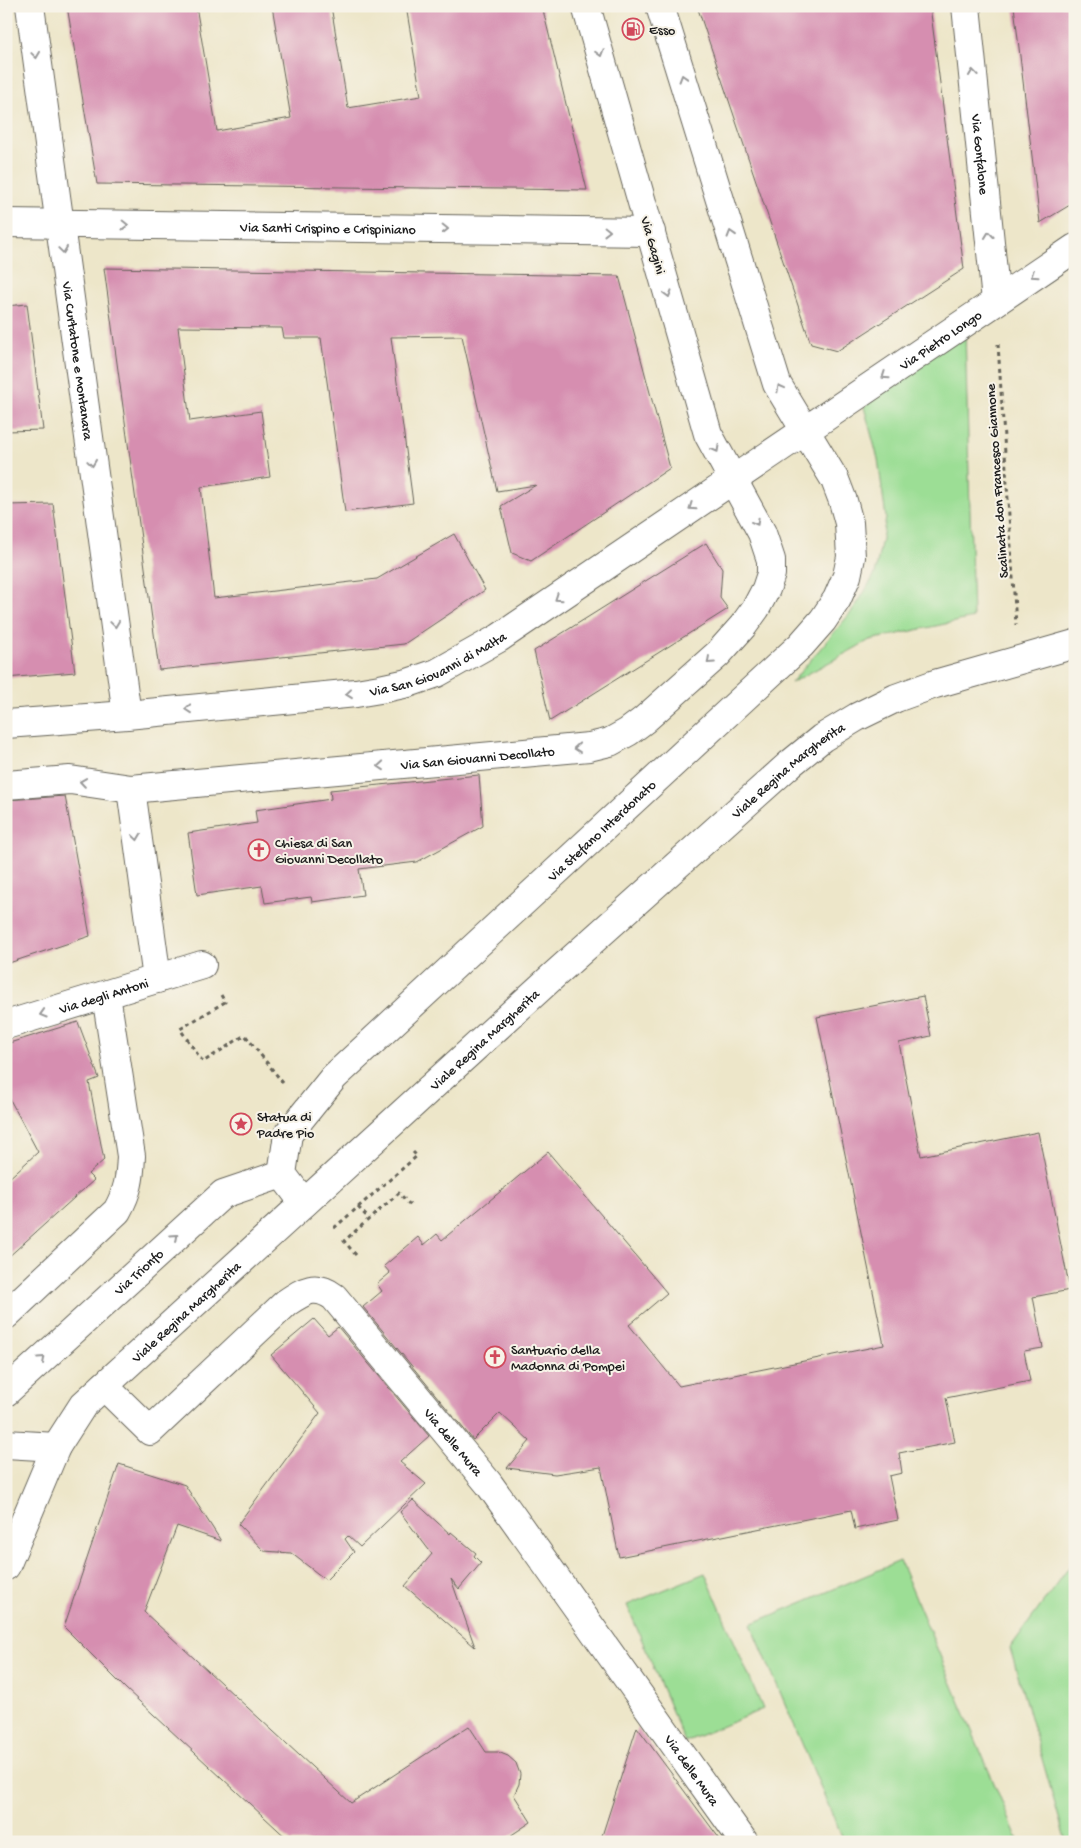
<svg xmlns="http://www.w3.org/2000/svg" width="1081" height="1848" viewBox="0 0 1081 1848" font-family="'Gochi Hand',sans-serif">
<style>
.green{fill:#9cde95;stroke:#5c7d58}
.building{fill:#d68eb0}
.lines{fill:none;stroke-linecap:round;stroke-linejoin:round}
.minor-casing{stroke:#656359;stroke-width:30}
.secondary-casing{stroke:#656359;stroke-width:30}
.path{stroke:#656359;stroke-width:3;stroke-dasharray:4 4;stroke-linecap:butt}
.minor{stroke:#fff;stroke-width:28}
.secondary{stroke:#fff;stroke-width:28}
.oneway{stroke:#999}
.labels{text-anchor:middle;stroke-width:4;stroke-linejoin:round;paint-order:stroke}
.poi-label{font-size:14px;fill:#1c1c1c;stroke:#f7f3e8;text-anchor:start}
.street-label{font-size:14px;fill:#1c1c1c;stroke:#f7f3e8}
</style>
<rect width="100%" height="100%" fill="#f7f3e8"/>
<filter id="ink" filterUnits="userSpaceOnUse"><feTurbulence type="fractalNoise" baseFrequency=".02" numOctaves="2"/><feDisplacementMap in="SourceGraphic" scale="10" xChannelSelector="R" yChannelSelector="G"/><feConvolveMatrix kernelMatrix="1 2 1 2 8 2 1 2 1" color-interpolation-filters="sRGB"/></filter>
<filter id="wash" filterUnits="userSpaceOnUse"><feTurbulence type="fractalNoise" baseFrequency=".0096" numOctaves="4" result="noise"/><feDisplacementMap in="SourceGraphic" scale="20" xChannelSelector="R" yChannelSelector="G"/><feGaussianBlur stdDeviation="1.12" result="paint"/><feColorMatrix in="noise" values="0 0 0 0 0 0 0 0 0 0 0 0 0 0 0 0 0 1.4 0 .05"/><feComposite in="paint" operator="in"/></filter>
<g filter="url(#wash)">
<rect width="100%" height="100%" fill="#ede6c9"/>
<path class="green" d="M 965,330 L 973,618 L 870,640 L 791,683 L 854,609 L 875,574 L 886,518 L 878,459 L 864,407 Z
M 1075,1559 L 1075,1842 L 1066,1842 L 1010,1648 Z
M 900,1561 L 1019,1842 L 844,1842 L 751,1624 Z
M 705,1573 L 763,1709 L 685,1742 L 627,1605 Z"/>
<g id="blocks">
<path class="building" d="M 67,6 L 196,6 L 217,131 L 291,118 L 272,6 L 331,6 L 348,108 L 421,96 L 406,6 L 542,6 L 587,190 L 97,184 Z
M 697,6 L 930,6 L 964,269 L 837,351 L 811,344 Z
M 1014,6 L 1075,6 L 1075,202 L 1040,223 Z
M 104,268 L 619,276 L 670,468 L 531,561 L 512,553 L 501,506 L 536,485 L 497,491 L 462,336 L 391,337 L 413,503 L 345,512 L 321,338 L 284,338 L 282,328 L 178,327 L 190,421 L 261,411 L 270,477 L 201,487 L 214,598 L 377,579 L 454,534 L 485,590 L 404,644 L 159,670 Z
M 27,304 L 43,430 L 6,431 L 6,306 Z
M 53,504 L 75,672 L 6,678 L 6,505 Z
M 706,543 L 722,569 L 720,598 L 728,609 L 550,721 L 534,651 Z
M 479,775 L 483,826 L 417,862 L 359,869 L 363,895 L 312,902 L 311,897 L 265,903 L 262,886 L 197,895 L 188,833 L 257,823 L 255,810 L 331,799 L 330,790 Z
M 65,796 L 90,936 L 6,964 L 6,800 Z
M 923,996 L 931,1036 L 899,1043 L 921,1156 L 1038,1132 L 1070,1290 L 1033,1297 L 1043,1348 L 1024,1351 L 1030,1381 L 946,1398 L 955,1442 L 899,1453 L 902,1473 L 889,1476 L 898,1520 L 855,1529 L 851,1510 L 619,1557 L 601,1467 L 555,1474 L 507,1468 L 530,1441 L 500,1413 L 473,1440 L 363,1307 L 382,1291 L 377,1284 L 390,1273 L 384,1266 L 418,1237 L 424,1245 L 437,1234 L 442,1240 L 548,1152 L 667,1293 L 629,1325 L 679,1386 L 884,1345 L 817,1017 Z
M 78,1022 L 99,1078 L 89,1082 L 104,1160 L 88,1174 L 94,1180 L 6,1259 L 6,1181 L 38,1152 L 6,1092 L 6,1044 Z
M 314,1319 L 328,1335 L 338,1327 L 429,1436 L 400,1462 L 426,1484 L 360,1547 L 348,1536 L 345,1539 L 354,1552 L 326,1580 L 291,1553 L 264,1551 L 238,1524 L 320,1413 L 271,1355 Z
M 119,1464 L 185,1485 L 221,1541 L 177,1526 L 144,1612 L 351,1803 L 469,1726 L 486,1752 L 498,1752 L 508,1756 L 516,1763 L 520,1774 L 519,1784 L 514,1795 L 531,1822 L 501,1842 L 291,1842 L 126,1689 L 64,1627 Z
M 413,1500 L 450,1534 L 451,1532 L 476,1553 L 474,1556 L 481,1563 L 459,1589 L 451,1579 L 475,1647 L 405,1586 L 432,1554 L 400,1512 Z
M 637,1727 L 722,1842 L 600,1842 Z"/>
</g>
</g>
<g filter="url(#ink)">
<use href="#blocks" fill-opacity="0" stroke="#656359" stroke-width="1"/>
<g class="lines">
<g class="minor-casing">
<g id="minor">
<path id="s1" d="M 30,6 L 127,715"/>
<path id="s2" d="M 966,6 L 996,301"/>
<path id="s3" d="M 6,223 L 651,232"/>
<path id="s4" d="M 6,724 L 127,715 L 356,693 L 380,689 L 408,683 L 437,673 L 499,638 L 1075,248"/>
<path id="s5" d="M 6,785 L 70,780 L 131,789 L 589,747 L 610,742 L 628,732 L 644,720 L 718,654 L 743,626 L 756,608 L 766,589 L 771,574 L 771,560 L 762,533 L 708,434 L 586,6"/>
<path d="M 131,789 L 157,979"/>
<path id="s6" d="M 6,1025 L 202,965"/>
<path id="s7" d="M 304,1203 L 282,1174 L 288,1134 L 334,1077 L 801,645 L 823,620 L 837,599 L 847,576 L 851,557 L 849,523 L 843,501 L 835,480 L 777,384 L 660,6"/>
<path d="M 6,1315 L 117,1211 C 128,1191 130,1179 131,1156 L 106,995"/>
<path id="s8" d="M 104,1386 L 150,1431 L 286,1303 C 304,1291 315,1283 334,1297 L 489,1484 L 744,1842"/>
<path id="s9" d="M 6,1392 L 223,1194 L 282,1174"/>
<path d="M 6,1444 L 56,1447"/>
</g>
</g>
<g class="secondary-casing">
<g id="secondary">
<path id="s10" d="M 6,1566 L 56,1447 L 83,1405 L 552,977 L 790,764 L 822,738 L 857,717 L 896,698 L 935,684 L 1075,644"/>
</g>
</g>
<path class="path" d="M 998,344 L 1016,625
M 221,995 L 225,1002 L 180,1029 L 203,1062 L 245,1035 L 283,1083
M 358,1207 L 369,1219
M 334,1228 L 417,1156 L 413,1152
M 356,1255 L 344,1241 L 399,1193 L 411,1206"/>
<use href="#minor" class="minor"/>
<use href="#secondary" class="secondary"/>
</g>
<defs><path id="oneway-chevron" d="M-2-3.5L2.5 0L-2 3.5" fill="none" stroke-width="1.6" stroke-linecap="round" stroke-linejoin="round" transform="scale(1.25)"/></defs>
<g class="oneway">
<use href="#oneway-chevron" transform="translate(600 53) rotate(74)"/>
<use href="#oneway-chevron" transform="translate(36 55) rotate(82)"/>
<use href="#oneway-chevron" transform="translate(973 73) rotate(-96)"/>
<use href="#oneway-chevron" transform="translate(683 78) rotate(-107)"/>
<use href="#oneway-chevron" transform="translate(125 225) rotate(1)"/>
<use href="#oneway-chevron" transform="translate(445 229) rotate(1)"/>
<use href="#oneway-chevron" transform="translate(607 231) rotate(1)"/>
<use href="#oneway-chevron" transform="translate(731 234) rotate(-107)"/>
<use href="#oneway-chevron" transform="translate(989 235) rotate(-96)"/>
<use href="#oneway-chevron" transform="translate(63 250) rotate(82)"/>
<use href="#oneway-chevron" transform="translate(1034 275) rotate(146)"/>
<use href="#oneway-chevron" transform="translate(668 294) rotate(74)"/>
<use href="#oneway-chevron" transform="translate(885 376) rotate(146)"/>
<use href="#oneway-chevron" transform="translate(780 388) rotate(-118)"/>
<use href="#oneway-chevron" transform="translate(716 449) rotate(61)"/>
<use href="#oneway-chevron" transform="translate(92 463) rotate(82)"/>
<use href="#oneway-chevron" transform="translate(692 507) rotate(146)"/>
<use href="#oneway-chevron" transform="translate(756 522) rotate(61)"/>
<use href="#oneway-chevron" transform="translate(558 598) rotate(146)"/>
<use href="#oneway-chevron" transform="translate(115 624) rotate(82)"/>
<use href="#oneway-chevron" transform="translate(710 661) rotate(138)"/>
<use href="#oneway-chevron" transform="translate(349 694) rotate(174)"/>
<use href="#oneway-chevron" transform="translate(188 709) rotate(175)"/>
<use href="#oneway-chevron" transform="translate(577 748) rotate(175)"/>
<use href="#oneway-chevron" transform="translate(381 766) rotate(175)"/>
<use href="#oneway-chevron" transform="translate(83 782) rotate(-172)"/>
<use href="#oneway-chevron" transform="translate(137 837) rotate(82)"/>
<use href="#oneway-chevron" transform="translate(43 1014) rotate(163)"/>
<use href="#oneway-chevron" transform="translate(175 1237) rotate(-42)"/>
<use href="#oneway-chevron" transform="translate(42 1359) rotate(-42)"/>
</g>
</g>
<defs>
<g id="fuel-ring" transform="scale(1.125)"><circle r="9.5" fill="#f7f3e8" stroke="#d1495b" stroke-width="1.5"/><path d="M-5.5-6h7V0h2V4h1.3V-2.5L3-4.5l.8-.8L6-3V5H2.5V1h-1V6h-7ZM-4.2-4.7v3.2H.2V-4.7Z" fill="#d1495b"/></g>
<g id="church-ring" transform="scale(1.125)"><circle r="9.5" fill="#f7f3e8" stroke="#d1495b" stroke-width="1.5"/><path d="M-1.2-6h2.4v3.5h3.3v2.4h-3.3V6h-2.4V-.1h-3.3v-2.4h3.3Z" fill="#d1495b"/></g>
<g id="sight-ring" transform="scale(1.125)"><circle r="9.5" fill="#f7f3e8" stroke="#d1495b" stroke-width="1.5"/><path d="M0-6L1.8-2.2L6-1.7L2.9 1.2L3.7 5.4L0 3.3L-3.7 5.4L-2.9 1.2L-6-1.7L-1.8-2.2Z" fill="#d1495b"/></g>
</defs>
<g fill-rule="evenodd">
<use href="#fuel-ring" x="633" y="29"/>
<use href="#church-ring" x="259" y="850"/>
<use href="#sight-ring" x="241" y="1124"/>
<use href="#church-ring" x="495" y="1357"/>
</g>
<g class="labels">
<g class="poi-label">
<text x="649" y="34">Esso</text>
<text x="275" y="847">Chiesa di San<tspan x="275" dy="16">Giovanni Decollato</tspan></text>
<text x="257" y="1121">Statua di<tspan x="257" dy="16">Padre Pio</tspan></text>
<text x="511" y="1354">Santuario della<tspan x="511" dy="16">Madonna di Pompei</tspan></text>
</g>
<g class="street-label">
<text dy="5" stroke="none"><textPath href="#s2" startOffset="149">Via Gonfalone</textPath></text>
<text dy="5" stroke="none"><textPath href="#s3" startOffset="322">Via Santi Crispino e Crispiniano</textPath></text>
<text transform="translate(654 245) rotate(74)" y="5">Via Gagini</text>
<text dy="5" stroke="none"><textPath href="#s4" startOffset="1039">Via Pietro Longo</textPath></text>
<text dy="5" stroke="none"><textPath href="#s1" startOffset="358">Via Curtatone e Montanara</textPath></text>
<text transform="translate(996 481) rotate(-94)" y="5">Scalinata don Francesco Giannone</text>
<text dy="5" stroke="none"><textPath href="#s4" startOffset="439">Via San Giovanni di Malta</textPath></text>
<text dy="5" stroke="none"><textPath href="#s5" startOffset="474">Via San Giovanni Decollato</textPath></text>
<text dy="5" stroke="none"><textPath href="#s10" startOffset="1128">Viale Regina Margherita</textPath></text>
<text dy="5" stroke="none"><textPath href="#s7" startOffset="514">Via Stefano Interdonato</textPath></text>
<text dy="5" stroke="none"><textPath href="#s6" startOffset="102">Via degli Antoni</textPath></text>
<text dy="5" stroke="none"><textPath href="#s10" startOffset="722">Viale Regina Margherita</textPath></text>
<text dy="5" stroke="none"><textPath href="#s9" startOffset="179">Via Trionfo</textPath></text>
<text dy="5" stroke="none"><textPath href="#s10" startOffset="318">Viale Regina Margherita</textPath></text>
<text dy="5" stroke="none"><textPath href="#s8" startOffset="492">Via delle Mura</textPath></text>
<text dy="5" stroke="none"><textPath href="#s8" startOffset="898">Via delle Mura</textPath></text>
</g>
</g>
<rect width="1081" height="1848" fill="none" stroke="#f7f3e8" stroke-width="25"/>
</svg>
